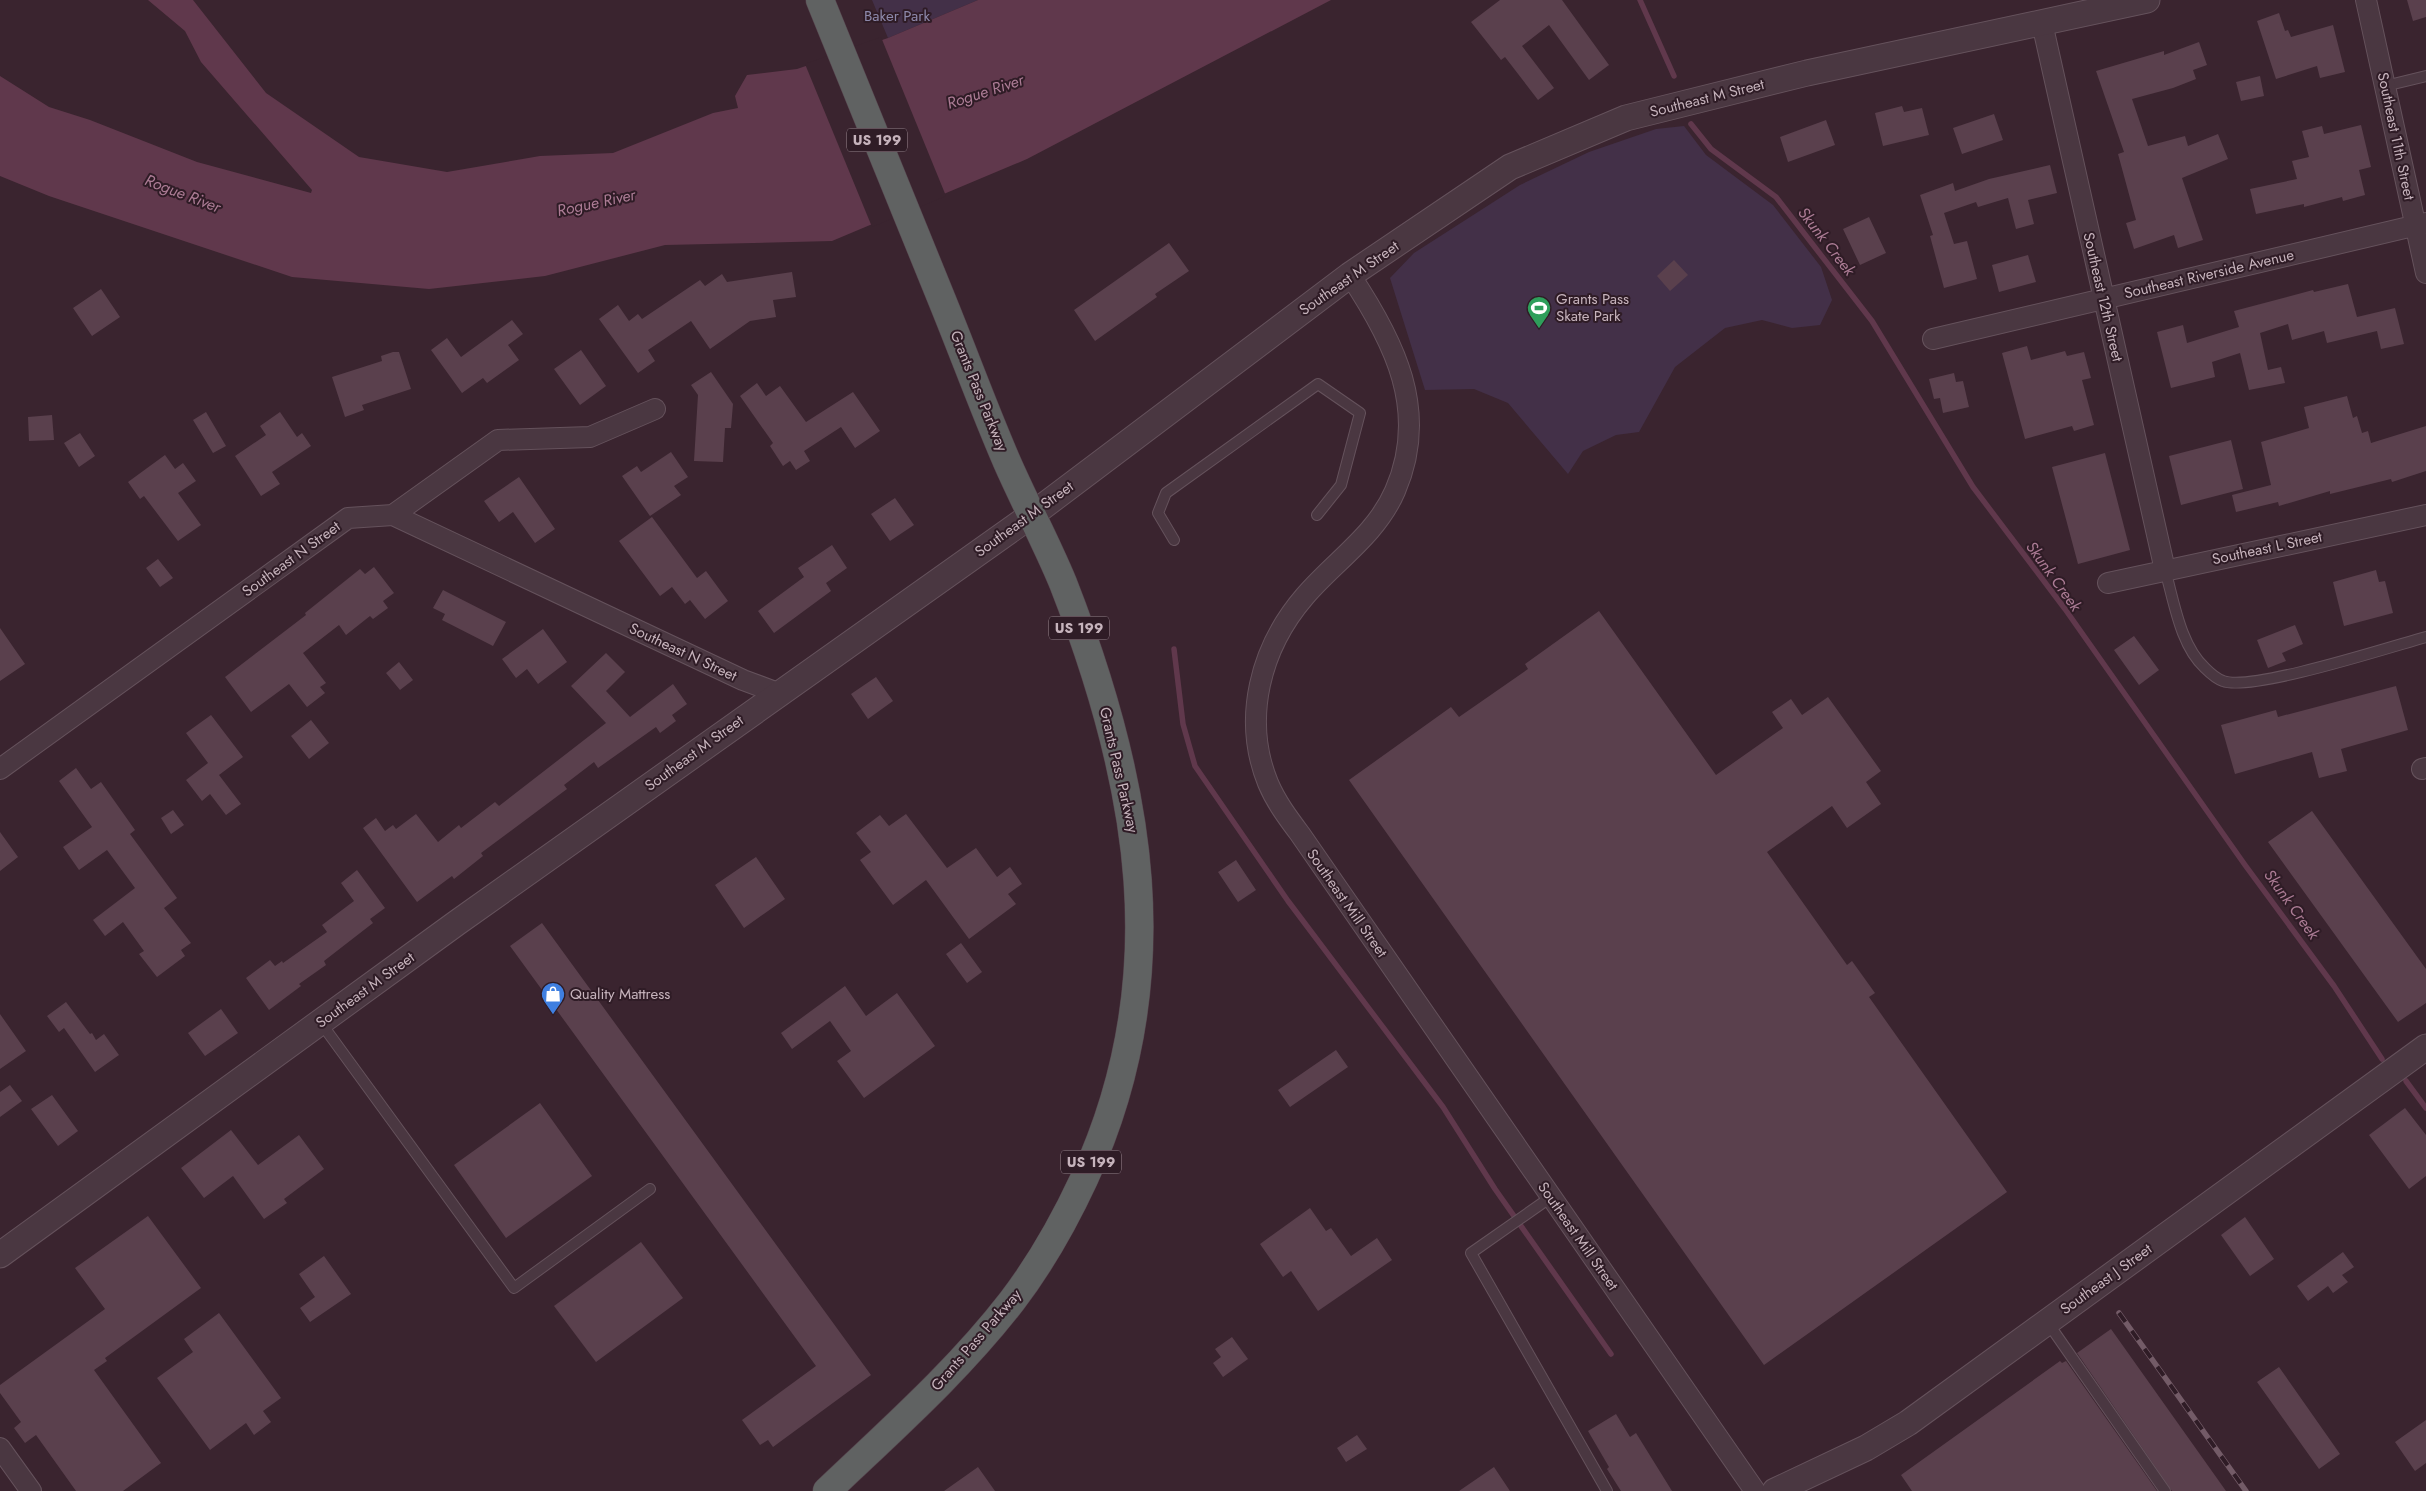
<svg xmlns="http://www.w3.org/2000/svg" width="2426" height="1491" viewBox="0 0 2426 1491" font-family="Jost,sans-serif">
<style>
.green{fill:#433048}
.water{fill:#60384c}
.pier{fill:#3a242f}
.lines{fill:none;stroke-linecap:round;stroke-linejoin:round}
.stream{stroke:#60384c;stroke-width:5.5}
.building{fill:#5a404d}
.service-casing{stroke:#65525c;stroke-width:12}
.minor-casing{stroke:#65525c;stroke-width:22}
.tertiary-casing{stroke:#65525c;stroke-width:27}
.trunk-casing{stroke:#55424c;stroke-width:29}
.service{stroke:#4a3741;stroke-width:10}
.minor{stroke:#4a3741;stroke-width:20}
.tertiary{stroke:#4a3741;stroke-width:25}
.trunk{stroke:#606262;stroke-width:28}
.rail-casing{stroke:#735b67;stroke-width:5.5}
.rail{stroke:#2f1c26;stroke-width:4;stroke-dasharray:11;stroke-linecap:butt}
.labels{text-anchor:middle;stroke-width:4;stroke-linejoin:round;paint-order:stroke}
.shield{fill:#2f1c26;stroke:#99868f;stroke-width:1}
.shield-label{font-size:14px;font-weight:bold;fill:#c6b3bc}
.park-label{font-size:15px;fill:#8d89ab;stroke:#2f1c26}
.street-label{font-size:15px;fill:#c6b3bc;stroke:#2f1c26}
.poi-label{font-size:15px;fill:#c6b3bc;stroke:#2f1c26;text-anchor:start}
.water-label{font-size:16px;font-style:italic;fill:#ac7c95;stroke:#2f1c26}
</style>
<rect width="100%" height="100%" fill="#3a242f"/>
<path class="green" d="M 872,0 L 978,0 L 888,38 Z
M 1684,126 L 1706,155 L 1773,205 L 1821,267 L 1832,300 L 1820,325 L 1792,328 L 1762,320 L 1725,328 L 1675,367 L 1639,432 L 1616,435 L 1583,451 L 1568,474 L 1508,403 L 1474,389 L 1425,390 L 1390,278 L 1414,253 L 1520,185 L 1589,152 L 1656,129 Z"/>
<path class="water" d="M 148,0 L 193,0 L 266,93 L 359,157 L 447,172 L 540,156 L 613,153 L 713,113 L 738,108 L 735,96 L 747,75 L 797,69 L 888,38 L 978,0 L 1331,0 L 1027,159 L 832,241 L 665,245 L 545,276 L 429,289 L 292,277 L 49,196 L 0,176 L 0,76 L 49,107 L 90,120 L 197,162 L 311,193 L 312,190 L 201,62 L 185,31 Z"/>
<path class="pier" d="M 881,37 L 946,196 L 872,227 L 805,64 Z"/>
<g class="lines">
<path class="stream" d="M 1640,0 L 1674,76
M 1691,124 L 1711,149 L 1776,197 L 1872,321 L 1973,487 L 2065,609 L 2245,865 L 2334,986 L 2382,1059
M 1174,649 L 1183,724 L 1195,766 L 1288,901 L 1443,1107 L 1495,1189 L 1611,1354
M 2406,1081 L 2426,1108"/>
</g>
<path class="building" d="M 1500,0 L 1562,0 L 1609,65 L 1589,80 L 1549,25 L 1522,46 L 1554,88 L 1538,100 L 1505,57 L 1501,60 L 1471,22 Z
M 2407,0 L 2426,0 L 2426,17 L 2413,21 Z
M 2279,13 L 2285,31 L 2288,30 L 2291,37 L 2333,25 L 2345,72 L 2320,78 L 2317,66 L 2276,79 L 2257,21 Z
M 2199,42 L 2207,65 L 2193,70 L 2196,79 L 2173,88 L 2132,99 L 2148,146 L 2185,136 L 2188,146 L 2218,134 L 2228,159 L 2182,178 L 2203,240 L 2178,248 L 2174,235 L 2134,249 L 2126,223 L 2136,220 L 2118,154 L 2124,152 L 2096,71 L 2164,51 L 2164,55 Z
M 2260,76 L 2264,96 L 2241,101 L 2236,82 Z
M 1902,106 L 1904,112 L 1922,108 L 1929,135 L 1883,146 L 1875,113 Z
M 1994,114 L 2003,140 L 1962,154 L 1953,128 Z
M 1826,120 L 1835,145 L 1788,162 L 1780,137 Z
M 2361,125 L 2371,167 L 2359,170 L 2365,195 L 2343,201 L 2342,197 L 2304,207 L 2304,204 L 2256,214 L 2250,189 L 2297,179 L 2292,161 L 2309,157 L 2302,131 L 2322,126 L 2324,134 Z
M 2050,165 L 2057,193 L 2028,200 L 2034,224 L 2016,229 L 2008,198 L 1978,207 L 1976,202 L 1944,213 L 1954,244 L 1967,241 L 1977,279 L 1944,288 L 1930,236 L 1933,235 L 1920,195 L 1953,183 L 1955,191 L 1989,179 Z
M 1869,217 L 1886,253 L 1860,265 L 1843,229 Z
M 1169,243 L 1189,271 L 1155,294 L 1157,297 L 1095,341 L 1074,310 Z
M 2028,255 L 2036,282 L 1999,292 L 1992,265 Z
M 1674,260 L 1688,275 L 1670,291 L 1657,276 Z
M 792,272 L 796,297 L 773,300 L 776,317 L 750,321 L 710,349 L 691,321 L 648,350 L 655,361 L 638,373 L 599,319 L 618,305 L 629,321 L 638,314 L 642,319 L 700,280 L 705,286 L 722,274 L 727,282 Z
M 2348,284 L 2357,317 L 2395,308 L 2404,344 L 2381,349 L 2377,331 L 2327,343 L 2324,331 L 2292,340 L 2288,324 L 2260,333 L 2268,370 L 2281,367 L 2285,383 L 2249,390 L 2240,353 L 2212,362 L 2215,377 L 2171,388 L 2157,332 L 2183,325 L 2187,343 L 2239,327 L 2234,311 L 2313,290 L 2314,292 Z
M 101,289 L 120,317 L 92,336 L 73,308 Z
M 512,320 L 523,334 L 508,345 L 519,360 L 487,383 L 483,378 L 462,393 L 431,350 L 447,338 L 461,357 Z
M 2027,346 L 2031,360 L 2065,351 L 2067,356 L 2084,352 L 2091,378 L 2082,380 L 2094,425 L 2074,431 L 2072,426 L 2025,439 L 2002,353 Z
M 581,350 L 606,386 L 580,405 L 554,369 Z
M 393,352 L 399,352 L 411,389 L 362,405 L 364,410 L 345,417 L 332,377 L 382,361 L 381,356 Z
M 711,372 L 733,404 L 731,428 L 725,428 L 723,462 L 694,461 L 698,395 L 691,385 Z
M 1954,373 L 1956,382 L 1963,381 L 1969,407 L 1943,413 L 1940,398 L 1934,399 L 1929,379 Z
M 757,383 L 766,396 L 780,386 L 806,422 L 853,392 L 880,431 L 855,448 L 841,427 L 804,451 L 810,461 L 796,470 L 790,461 L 783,466 L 770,446 L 773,443 L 740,396 Z
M 2347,396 L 2353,418 L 2357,416 L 2362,433 L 2368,431 L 2371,443 L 2426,426 L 2426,471 L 2392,482 L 2391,479 L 2330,494 L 2330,491 L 2279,506 L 2278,502 L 2236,512 L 2232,495 L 2271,485 L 2261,442 L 2309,428 L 2304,407 Z
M 206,412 L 226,446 L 213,453 L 193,420 Z
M 280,412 L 297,437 L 302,433 L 311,446 L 272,472 L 280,484 L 261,496 L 235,456 L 266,435 L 260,426 Z
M 52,415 L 54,440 L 29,441 L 28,417 Z
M 80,433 L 95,456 L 79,467 L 64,443 Z
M 2231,440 L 2243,489 L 2181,505 L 2169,456 Z
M 671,452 L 688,477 L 674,486 L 681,495 L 650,516 L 622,476 L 637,466 L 641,472 Z
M 2105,453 L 2130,550 L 2078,564 L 2052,467 Z
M 165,455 L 175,469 L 183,463 L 196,481 L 178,493 L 201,525 L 178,541 L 144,496 L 140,499 L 128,482 Z
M 519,477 L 555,529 L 535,543 L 513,512 L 499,522 L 484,501 Z
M 895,498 L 914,525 L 890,541 L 871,514 Z
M 652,517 L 697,578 L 706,571 L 728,601 L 705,619 L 690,600 L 685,604 L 672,587 L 660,596 L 619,541 Z
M 832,545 L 847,568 L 826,583 L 831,591 L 774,633 L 758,611 L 804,577 L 798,568 Z
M 158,559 L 173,578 L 160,587 L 146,568 Z
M 374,567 L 394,593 L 383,601 L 388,608 L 373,619 L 370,616 L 346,635 L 339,625 L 303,653 L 326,683 L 320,687 L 325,693 L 307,707 L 289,684 L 251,712 L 225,677 L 306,615 L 305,613 L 360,569 L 365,574 Z
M 2376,570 L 2379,582 L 2385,581 L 2393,613 L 2344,626 L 2333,582 Z
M 443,590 L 506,622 L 493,646 L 442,620 L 445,614 L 433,608 Z
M 1599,611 L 1716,775 L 1783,728 L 1772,712 L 1791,699 L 1802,715 L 1828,697 L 1881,771 L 1866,782 L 1881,804 L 1847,828 L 1832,806 L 1767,852 L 1847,965 L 1852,961 L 1875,993 L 1869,997 L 2007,1192 L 1764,1365 L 1349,780 L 1451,707 L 1459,717 L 1528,669 L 1525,664 Z
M 2295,625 L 2303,644 L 2282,653 L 2286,661 L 2268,668 L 2257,640 Z
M 0,628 L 25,664 L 0,681 Z
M 543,629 L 567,662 L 538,684 L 527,669 L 516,678 L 502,659 Z
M 2134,636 L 2159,670 L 2139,685 L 2114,650 Z
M 606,653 L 625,672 L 606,691 L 630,717 L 673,684 L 687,704 L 672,715 L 676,721 L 660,733 L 656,727 L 598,768 L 594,762 L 564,785 L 567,789 L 481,853 L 483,856 L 454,879 L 452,876 L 417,902 L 363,828 L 376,818 L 385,831 L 393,825 L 396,829 L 416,814 L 438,842 L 459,825 L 461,828 L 495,802 L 499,806 L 606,723 L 571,686 Z
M 399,662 L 413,680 L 400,690 L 386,673 Z
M 876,677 L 893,701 L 868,719 L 851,694 Z
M 2396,686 L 2408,730 L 2341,749 L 2347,771 L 2319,778 L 2312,752 L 2235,774 L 2221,725 L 2276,710 L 2278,717 Z
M 211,715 L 243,757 L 219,775 L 241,804 L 226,815 L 210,794 L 202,801 L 186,780 L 208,763 L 186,733 Z
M 311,720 L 329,743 L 309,759 L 291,736 Z
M 76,768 L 91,789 L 101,782 L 135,830 L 130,834 L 177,898 L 164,908 L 191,943 L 181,950 L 185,956 L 157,977 L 139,954 L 144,951 L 123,922 L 105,936 L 93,920 L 135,888 L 107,850 L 79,870 L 63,847 L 92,827 L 59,781 Z
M 173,810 L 184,825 L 171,834 L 161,818 Z
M 2312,811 L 2426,969 L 2426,1003 L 2398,1022 L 2268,842 Z
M 906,814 L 947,868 L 976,848 L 997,877 L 1010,867 L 1022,884 L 1008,894 L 1016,904 L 969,939 L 926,880 L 893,905 L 860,860 L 871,852 L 856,833 L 880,815 L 889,826 Z
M 0,832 L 18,857 L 0,871 Z
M 756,857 L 785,899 L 744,928 L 715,885 Z
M 1236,860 L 1256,890 L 1238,902 L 1218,872 Z
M 357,870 L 385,908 L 370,919 L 373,923 L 324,961 L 326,965 L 299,984 L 301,986 L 269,1010 L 246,978 L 270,960 L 275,966 L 282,961 L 283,963 L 327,932 L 322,925 L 354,901 L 341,883 Z
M 542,923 L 871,1375 L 773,1447 L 768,1440 L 760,1445 L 742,1420 L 816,1366 L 510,946 Z
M 961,943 L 982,972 L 967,983 L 946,954 Z
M 845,986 L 866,1016 L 897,993 L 935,1046 L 864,1098 L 837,1061 L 851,1051 L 830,1021 L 792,1049 L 781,1033 Z
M 66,1002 L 90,1034 L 92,1033 L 96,1040 L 104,1034 L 119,1055 L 95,1072 L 64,1028 L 59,1032 L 47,1016 Z
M 221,1009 L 238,1033 L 205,1056 L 188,1033 Z
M 0,1014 L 26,1051 L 0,1069 Z
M 1336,1050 L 1348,1067 L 1290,1107 L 1278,1090 Z
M 10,1085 L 22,1101 L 0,1117 L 0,1092 Z
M 52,1095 L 78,1131 L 58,1146 L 31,1109 Z
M 540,1103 L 592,1176 L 506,1238 L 454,1165 Z
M 2405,1108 L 2426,1135 L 2426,1176 L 2409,1189 L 2369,1135 Z
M 231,1130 L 258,1165 L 299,1135 L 324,1169 L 284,1199 L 287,1203 L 264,1219 L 233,1176 L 204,1198 L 181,1168 Z
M 1310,1208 L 1326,1231 L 1331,1228 L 1351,1256 L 1377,1238 L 1392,1260 L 1318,1311 L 1291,1271 L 1283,1277 L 1260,1244 Z
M 148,1216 L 201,1288 L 105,1358 L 107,1361 L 94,1370 L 161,1463 L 123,1491 L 76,1491 L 36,1435 L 25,1443 L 14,1428 L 21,1422 L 0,1393 L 0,1385 L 105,1309 L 75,1268 Z
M 2245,1217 L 2274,1259 L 2250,1276 L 2221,1235 Z
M 641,1242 L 683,1298 L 596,1362 L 554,1306 Z
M 2343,1252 L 2354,1267 L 2342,1275 L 2348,1282 L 2333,1293 L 2328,1286 L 2308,1301 L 2297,1286 Z
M 324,1256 L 351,1294 L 310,1322 L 300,1308 L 315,1297 L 299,1274 Z
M 219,1313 L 281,1398 L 263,1411 L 271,1422 L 254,1435 L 246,1423 L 210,1450 L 157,1378 L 193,1352 L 184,1339 Z
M 2111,1329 L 2226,1491 L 2172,1491 L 2077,1353 Z
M 1232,1337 L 1248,1359 L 1223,1377 L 1213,1363 L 1221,1357 L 1215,1349 Z
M 2060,1361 L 2062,1363 L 2066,1361 L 2157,1491 L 1912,1491 L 1901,1475 Z
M 2279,1367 L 2340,1454 L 2319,1469 L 2257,1382 Z
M 1616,1414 L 1630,1437 L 1636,1433 L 1672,1491 L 1621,1491 L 1607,1469 L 1609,1467 L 1588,1431 Z
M 2426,1420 L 2426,1463 L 2415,1471 L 2395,1442 Z
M 1357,1435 L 1367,1449 L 1346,1462 L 1337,1448 Z
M 978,1467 L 995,1491 L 944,1491 Z
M 1494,1467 L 1510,1491 L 1459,1491 Z"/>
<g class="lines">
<g class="service-casing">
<path id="service" d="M 2385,86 L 2426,76
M 1174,540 L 1158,513 L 1166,493 L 1318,384 L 1360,413 L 1341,485 L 1317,515
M 2165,570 C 2174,601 2180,645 2205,668 C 2209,672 2217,679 2223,681 C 2251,692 2390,647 2426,637
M 321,1023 L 514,1288 L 650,1189
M 1551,1197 L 1471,1253 L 1607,1491
M 2048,1323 L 2165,1491"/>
</g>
<g class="minor-casing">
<path id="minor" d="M 2366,0 L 2426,273
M 2042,23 L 2165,570
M 1350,275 C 1394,341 1430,411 1395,491 C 1376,535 1335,561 1305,596 C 1260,648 1242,719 1268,783 C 1276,802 1288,818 1300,834 L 1755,1491
M 1933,339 L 2426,223
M 393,515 L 498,440 L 590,437 L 655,409
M 2108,583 L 2426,515
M 0,769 L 348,518 L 393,515 L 743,680 L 778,693
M 2422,769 L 2426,768
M 0,1448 L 31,1491"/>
</g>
<g class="tertiary-casing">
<path id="tertiary" d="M 0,1255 L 458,922 L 1033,514 L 1350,275 L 1510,167 L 1626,118 L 1807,73 L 2147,0
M 1775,1491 L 1866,1448 L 1908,1423 L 2426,1047"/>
</g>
<g class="trunk-casing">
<path id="trunk" d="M 820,0 C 861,100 901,200 942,300 C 964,354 984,409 1007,462 C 1025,503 1046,542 1063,583 C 1141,782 1177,978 1084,1179 C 1064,1222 1041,1263 1012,1301 C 958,1371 891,1430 827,1491"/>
</g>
<use href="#service" class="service"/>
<use href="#minor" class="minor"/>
<use href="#tertiary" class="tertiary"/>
<use href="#trunk" class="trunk"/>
<g class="rail-casing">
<path id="rail" d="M 2119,1313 L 2246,1491"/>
</g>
<use href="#rail" class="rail"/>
</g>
<defs>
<g id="stadium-pin" transform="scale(1.25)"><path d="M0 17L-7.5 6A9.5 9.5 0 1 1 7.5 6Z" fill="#2e9e5b" stroke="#2f1c26"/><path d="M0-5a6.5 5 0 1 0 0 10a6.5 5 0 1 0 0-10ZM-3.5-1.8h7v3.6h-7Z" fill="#fff"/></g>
<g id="shop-pin" transform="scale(1.25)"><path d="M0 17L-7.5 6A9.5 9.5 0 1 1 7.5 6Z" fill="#3f7fe0" stroke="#2f1c26"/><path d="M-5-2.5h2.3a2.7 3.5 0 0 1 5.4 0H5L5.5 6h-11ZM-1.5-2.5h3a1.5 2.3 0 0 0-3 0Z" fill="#fff"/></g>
</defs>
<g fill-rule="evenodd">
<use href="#stadium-pin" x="1539" y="308"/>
<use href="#shop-pin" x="553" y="994"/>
</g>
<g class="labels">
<g class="shield">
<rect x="847" y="128.5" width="60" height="23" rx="4"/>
<rect x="1049" y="616.5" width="60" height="23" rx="4"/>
<rect x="1061" y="1150.5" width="60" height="23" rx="4"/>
</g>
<g class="shield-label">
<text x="877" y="145">US 199</text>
<text x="1079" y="633">US 199</text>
<text x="1091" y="1167">US 199</text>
</g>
<g class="park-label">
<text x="897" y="21">Baker Park</text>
</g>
<g class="street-label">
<text transform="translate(1707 98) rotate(-14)" y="5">Southeast M Street</text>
<text transform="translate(2396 136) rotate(78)" y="5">Southeast 11th Street</text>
<text transform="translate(2209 274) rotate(-13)" y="5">Southeast Riverside Avenue</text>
<text transform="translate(1349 278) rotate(-35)" y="5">Southeast M Street</text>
<text transform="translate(2103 297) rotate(77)" y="5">Southeast 12th Street</text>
<text transform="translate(979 391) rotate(68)" y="5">Grants Pass Parkway</text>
<text transform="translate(1024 519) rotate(-36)" y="5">Southeast M Street</text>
<text transform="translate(2267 548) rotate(-12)" y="5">Southeast L Street</text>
<text transform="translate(291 559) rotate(-36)" y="5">Southeast N Street</text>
<text transform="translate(683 652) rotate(25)" y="5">Southeast N Street</text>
<text transform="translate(694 753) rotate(-36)" y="5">Southeast M Street</text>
<text transform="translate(1119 770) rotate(77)" y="5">Grants Pass Parkway</text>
<text transform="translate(1347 903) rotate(55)" y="5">Southeast Mill Street</text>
<text transform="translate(365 990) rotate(-36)" y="5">Southeast M Street</text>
<text transform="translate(1578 1236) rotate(55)" y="5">Southeast Mill Street</text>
<text transform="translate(2106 1279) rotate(-36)" y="5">Southeast J Street</text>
<text transform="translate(976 1340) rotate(-49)" y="5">Grants Pass Parkway</text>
</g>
<g class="poi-label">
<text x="1556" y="304">Grants Pass<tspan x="1556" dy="17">Skate Park</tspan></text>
<text x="570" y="999">Quality Mattress</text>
</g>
<g class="water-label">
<text transform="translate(985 91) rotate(-18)" y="6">Rogue River</text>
<text transform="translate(183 193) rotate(21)" y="6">Rogue River</text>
<text transform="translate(596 202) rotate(-12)" y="6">Rogue River</text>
<text transform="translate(1827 241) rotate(52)" y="6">Skunk Creek</text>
<text transform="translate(2054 576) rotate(54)" y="6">Skunk Creek</text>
<text transform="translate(2292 904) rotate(54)" y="6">Skunk Creek</text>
</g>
</g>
</svg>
